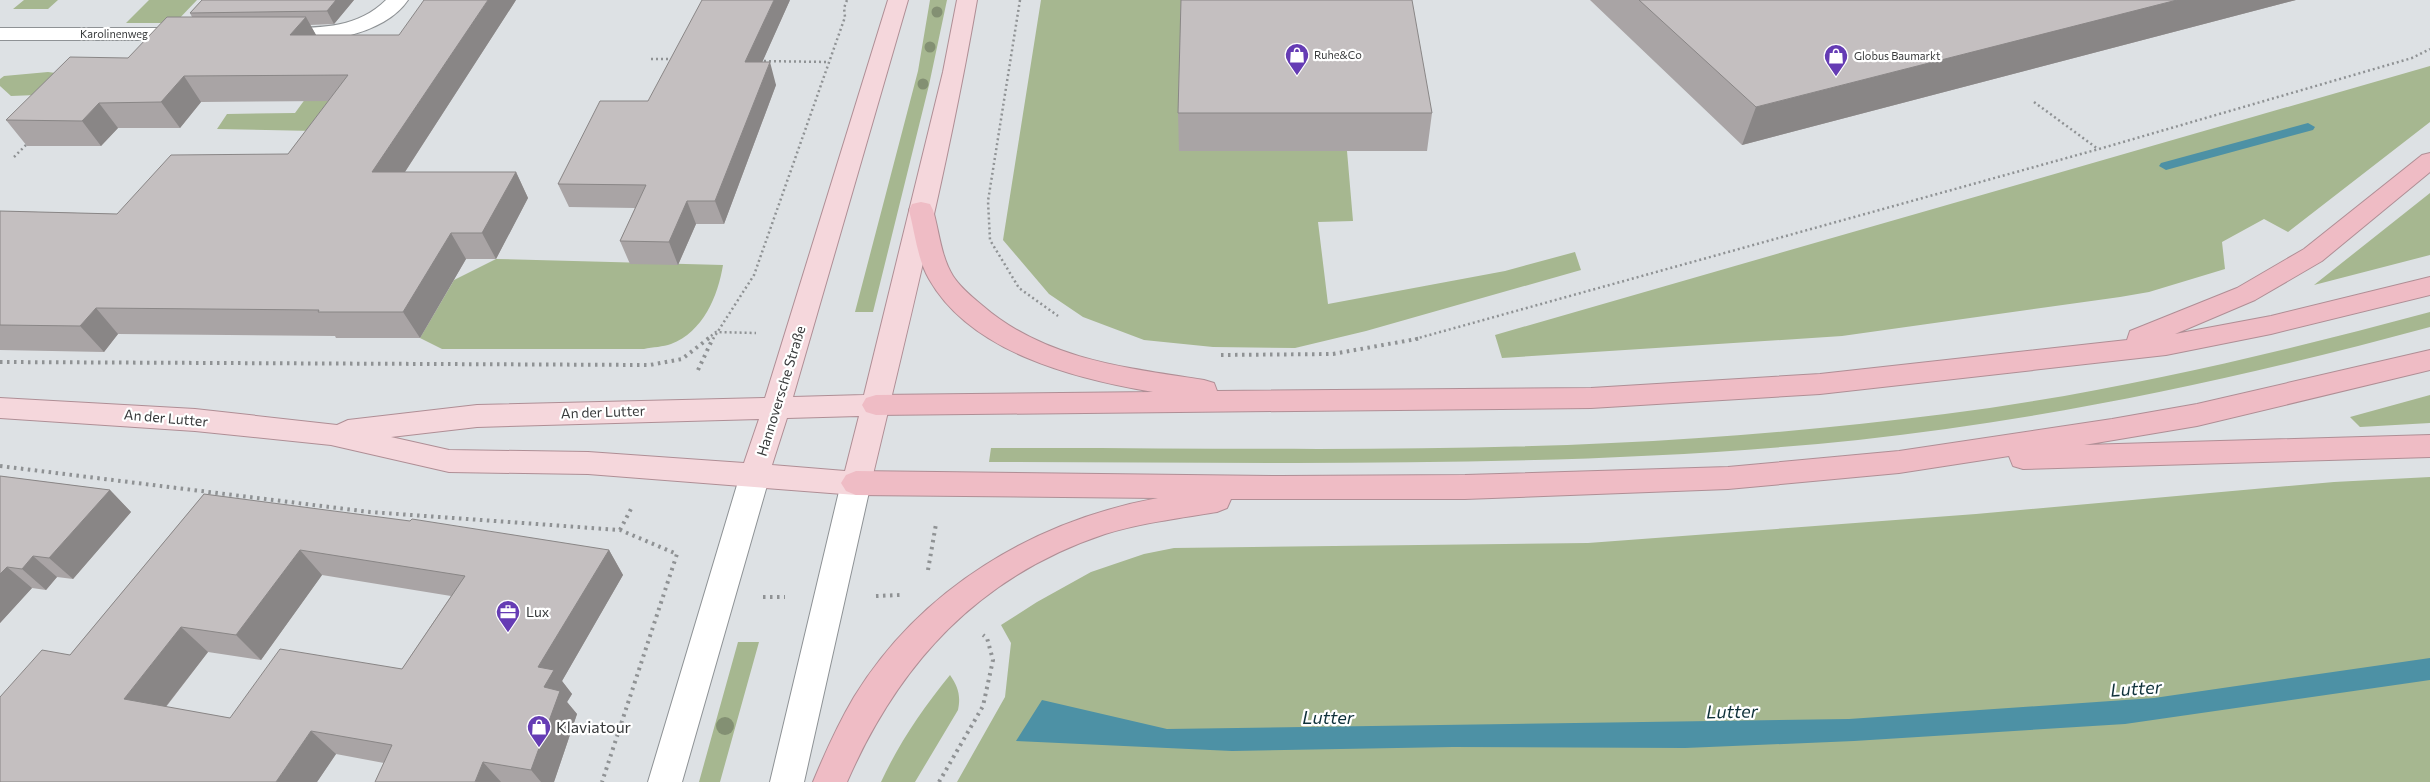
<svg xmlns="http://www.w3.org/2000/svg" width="2430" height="782" viewBox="0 0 2430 782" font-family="Commissioner,sans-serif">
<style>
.green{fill:#a6b790}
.water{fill:#4d91a5}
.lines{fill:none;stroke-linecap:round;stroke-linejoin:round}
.stream{fill:#4d91a5;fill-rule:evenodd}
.minor-casing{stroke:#8e9295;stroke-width:2}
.major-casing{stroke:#af8e95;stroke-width:2}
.highway-casing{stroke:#af8e95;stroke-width:2}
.path-far1{stroke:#8f9294;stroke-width:2.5;stroke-dasharray:2 3;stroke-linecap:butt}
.path{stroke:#8f9294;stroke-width:4;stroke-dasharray:2.5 4.5;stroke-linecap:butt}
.minor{fill:#fff;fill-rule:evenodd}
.major{fill:#f5d7dc;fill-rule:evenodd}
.highway{fill:#efbcc5;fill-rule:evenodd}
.tree{fill:#839073}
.wall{fill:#a9a4a5;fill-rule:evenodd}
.shaded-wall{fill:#898686}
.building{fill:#c4bfc0;stroke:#898686;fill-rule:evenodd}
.labels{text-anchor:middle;stroke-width:4.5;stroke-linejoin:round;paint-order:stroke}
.far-street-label{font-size:11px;fill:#383a3b;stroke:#fff}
.far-poi-label{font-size:11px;fill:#383a3b;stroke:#fff;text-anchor:start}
.street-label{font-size:14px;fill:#383a3b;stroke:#fff}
.poi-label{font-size:14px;fill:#383a3b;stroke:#fff;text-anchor:start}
.near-poi-label{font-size:16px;fill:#383a3b;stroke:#fff;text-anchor:start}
.near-water-label{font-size:18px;font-style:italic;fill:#0f313a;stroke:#fff}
</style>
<rect width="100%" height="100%" fill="#dde1e4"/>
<path class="green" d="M 24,0 L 58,0 L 48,9 L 13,9 Z
M 149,0 L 197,0 L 175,23 L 126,23 Z
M 930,0 L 947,0 L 929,85 L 873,312 L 855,312 L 918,71 Z
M 1041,0 L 1183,0 L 1347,151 L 1353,221 L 1318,222 L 1328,304 L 1505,271 L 1575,252 L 1581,270 L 1366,331 L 1295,348 L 1213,347 L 1144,340 L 1083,317 L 1049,294 L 1003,240 Z
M 380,51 L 315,131 L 217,129 L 227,114 L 295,113 L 333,61 Z
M 2430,66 L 2430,122 L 2288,232 L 2264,219 L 2222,242 L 2225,269 L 2149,292 L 2120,297 L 1842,336 L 1502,358 L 1495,335 Z
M 48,72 L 63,74 L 36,95 L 11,96 L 0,86 L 0,79 L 4,76 Z
M 2430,193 L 2430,255 L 2314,285 Z
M 496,259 L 723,265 C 718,296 703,332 671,344 C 663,347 653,347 644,349 L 442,349 L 420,338 L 454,280 Z
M 2430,312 L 2430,327 C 2242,378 2051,419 1858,440 C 1569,470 1279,462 989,462 L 991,448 C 1198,447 1405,453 1611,443 C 1722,438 1835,428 1945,414 C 2110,393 2270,355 2430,312 Z
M 2430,395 L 2430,423 L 2360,427 L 2350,417 Z
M 2430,477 L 2430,782 L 957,782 L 1005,697 L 1011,643 L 1001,625 L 1037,602 L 1091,572 L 1144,554 L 1174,548 L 1588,543 L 1976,514 L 2334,482 Z
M 738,642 L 759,642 L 720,782 L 699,782 Z
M 950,675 C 958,687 961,695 958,710 L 915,782 L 881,782 C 899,743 923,708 950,675 Z"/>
<path class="water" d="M 2430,658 L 2430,680 L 2125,724 L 1854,741 L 1685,748 L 1453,747 L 1232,751 L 1016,741 L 1042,700 L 1167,729 L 1849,719 L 2154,698 Z"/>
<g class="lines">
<path class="stream" d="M 2308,123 L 2315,127 L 2313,130 L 2166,170 L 2159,166 L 2161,163 Z"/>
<g class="minor-casing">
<path id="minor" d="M 386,0 L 408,0 C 384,36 312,48 272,38 L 269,34 L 272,30 L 279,28 C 318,28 357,29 386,0 Z
M 0,28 L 186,28 L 193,30 L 196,34 L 193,38 L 186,40 L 0,40 Z
M 755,464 L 765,467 L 770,475 L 682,782 L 648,782 L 740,475 L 745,467 Z
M 856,471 L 866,475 L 871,483 L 804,782 L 770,782 L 841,483 L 846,475 Z"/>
</g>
<g class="major-casing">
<path id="major" d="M 888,0 L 908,0 L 793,397 L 864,395 L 943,72 L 957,0 L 977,0 C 949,162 909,323 871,483 L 866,491 L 856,495 L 588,474 L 449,472 L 331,445 L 195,431 L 0,418 L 0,398 L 195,409 L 337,425 L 348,420 L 477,405 L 765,398 ZM 859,416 L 845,471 L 772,465 L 787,418 ZM 759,419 L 744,463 L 588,452 L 449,450 L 391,437 L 477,427 Z"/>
</g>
<g class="highway-casing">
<path id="highway" d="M 2430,153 L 2430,172 L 2322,261 L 2255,300 L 2175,334 L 2271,316 L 2430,277 L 2430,295 L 2271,334 L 2166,355 L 1820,394 L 1591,408 L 876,415 L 866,412 L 862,405 L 866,398 L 876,395 L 1153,392 C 1076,379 971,353 929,279 C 917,258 915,233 909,210 L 912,204 L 921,202 L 930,204 L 933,210 C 939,231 941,257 953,276 C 960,287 972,297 983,306 C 1044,359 1126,368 1204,380 L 1214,383 L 1217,391 L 1591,388 L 1820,374 L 2127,340 L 2130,331 L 2237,288 L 2304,249 L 2422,155 Z
M 2430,350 L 2430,370 L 2197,426 L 2084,445 L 2430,435 L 2430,457 L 2023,469 L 2013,466 L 2009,456 L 1899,473 L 1728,489 L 1465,499 L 1231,499 L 1227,508 L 1217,512 C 1180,518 1141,523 1105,534 C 979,576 899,663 847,782 L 813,782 C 825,753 838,724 854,697 C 921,588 1034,521 1158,498 L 856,495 L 846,491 L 841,483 L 846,475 L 856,471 L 1280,476 L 1465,475 L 1728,467 L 1899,451 L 2112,419 L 2197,404 Z"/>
</g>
<path class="path-far1" d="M 1020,0 L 988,201 L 990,240 L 1019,288 L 1058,316
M 651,59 L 673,59
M 759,61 L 829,62
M 2034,102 L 2098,149
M 14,157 L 28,143
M 707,339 L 716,332 L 756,333
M 713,339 L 754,275 L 845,17 L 844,8 L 847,0
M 1415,339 L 2099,149 L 2412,58 L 2430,49"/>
<path class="path" d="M 1221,355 L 1333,354 L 1422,338
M 0,362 L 650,365 L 682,359 L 709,338
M 698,370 L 713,338
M 0,466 L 370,512 L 620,530 L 677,554 L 602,782
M 620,530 L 632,507
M 928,570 L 936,524
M 876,596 L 900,595
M 763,597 L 785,597
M 939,782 L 983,706 L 993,660 L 987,638 L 983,635"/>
<use href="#minor" class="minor"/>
<use href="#major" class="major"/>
<use href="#highway" class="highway"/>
</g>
<g class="tree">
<circle cx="937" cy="12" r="5.5"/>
<circle cx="930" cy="47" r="5.5"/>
<circle cx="923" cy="84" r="5.5"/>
<circle cx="725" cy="726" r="9"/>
</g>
<path class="wall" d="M 202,0 L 354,0 L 334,24 L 310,25 L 316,35 L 399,35 L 516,0 L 405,172 L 516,172 L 528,198 L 496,259 L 466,259 L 420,338 L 336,338 L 335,336 L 118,334 L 104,352 L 0,350 L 0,211 L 117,214 L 288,154 L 329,101 L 201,102 L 180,128 L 118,128 L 101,146 L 27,146 L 6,120 L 128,58 L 192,17 L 190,13 Z
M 790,0 L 762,62 L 776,85 L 724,224 L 696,224 L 678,265 L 630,264 L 620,241 L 635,208 L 569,207 L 558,184 L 648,101 Z
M 1590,0 L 2296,0 L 1742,145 Z
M 1178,113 L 1432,113 L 1427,151 L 1179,151 Z
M 0,476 L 110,490 L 131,512 L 73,579 L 57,577 L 46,590 L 32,588 L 0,623 Z
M 204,494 L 609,550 L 623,575 L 562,681 L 572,694 L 567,702 L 577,714 L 554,782 L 375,782 L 384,763 L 336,754 L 317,782 L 0,782 L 70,655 ZM 322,575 L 451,596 L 402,669 L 230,718 L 166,707 L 208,652 L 261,660 Z"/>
<path class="shaded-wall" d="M 336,0 L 354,0 L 334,24 L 327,11 Z
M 488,0 L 516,0 L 388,198 L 372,172 Z
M 774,0 L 790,0 L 752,85 L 745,62 Z
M 2177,0 L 2296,0 L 1742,145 L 1756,107 Z
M 306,17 L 320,42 L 290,35 Z
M 770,62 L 776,85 L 724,224 L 715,201 Z
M 184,76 L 201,102 L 180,128 L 161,102 Z
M 99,103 L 118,128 L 101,146 L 82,121 Z
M 516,172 L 528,198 L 496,259 L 482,233 Z
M 687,201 L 696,224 L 678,265 L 669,242 Z
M 451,233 L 466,259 L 420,338 L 403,312 Z
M 96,308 L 118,334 L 104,352 L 80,326 Z
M 110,490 L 131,512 L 73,579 L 49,558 Z
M 300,550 L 322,575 L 261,660 L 236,635 Z
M 609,550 L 623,575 L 562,681 L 572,694 L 567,702 L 577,714 L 554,782 L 541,782 L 531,770 L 544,687 L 538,667 Z
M 33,556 L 57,577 L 46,590 L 22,569 Z
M 7,567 L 32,588 L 0,623 L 0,574 Z
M 181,627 L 208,652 L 153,723 L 124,699 Z
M 311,731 L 336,754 L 317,782 L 276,782 Z
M 483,762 L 501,782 L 475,782 Z"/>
<path class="building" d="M 202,0 L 336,0 L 327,11 L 190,13 Z
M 424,0 L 488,0 L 372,172 L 516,172 L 482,233 L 451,233 L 403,312 L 318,312 L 319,310 L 96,308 L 80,326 L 0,325 L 0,211 L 117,214 L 171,155 L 288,154 L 348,75 L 184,76 L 161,102 L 99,103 L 82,121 L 6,120 L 70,57 L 128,58 L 167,17 L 306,17 L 290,35 L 399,35 Z
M 702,0 L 774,0 L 745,62 L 770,62 L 715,201 L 687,201 L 669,242 L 620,241 L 646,185 L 558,184 L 600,101 L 648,101 Z
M 1181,0 L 1412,0 L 1432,113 L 1178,113 Z
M 1639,0 L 2177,0 L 1756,107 Z
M 0,476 L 110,490 L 49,558 L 33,556 L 22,569 L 7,567 L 0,574 Z
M 204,494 L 410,521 L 412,519 L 609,550 L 538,667 L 554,670 L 544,687 L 560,691 L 531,770 L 483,762 L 475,782 L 375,782 L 392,745 L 311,731 L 276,782 L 0,782 L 0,697 L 42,650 L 70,655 ZM 300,550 L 465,576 L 402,669 L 280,649 L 230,718 L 124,699 L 181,627 L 236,635 Z"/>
<defs>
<g id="shop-pin" transform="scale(1.25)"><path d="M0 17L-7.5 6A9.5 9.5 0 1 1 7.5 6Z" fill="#653cb4" stroke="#fff"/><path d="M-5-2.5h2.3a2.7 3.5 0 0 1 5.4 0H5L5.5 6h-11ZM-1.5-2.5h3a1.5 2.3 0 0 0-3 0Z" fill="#fff"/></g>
<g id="office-pin" transform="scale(1.25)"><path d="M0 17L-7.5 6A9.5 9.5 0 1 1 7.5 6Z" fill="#653cb4" stroke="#fff"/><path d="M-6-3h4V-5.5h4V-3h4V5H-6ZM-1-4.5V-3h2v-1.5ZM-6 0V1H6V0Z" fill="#fff"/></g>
</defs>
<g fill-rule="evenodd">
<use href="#shop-pin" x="1297" y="55"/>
<use href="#shop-pin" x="1836" y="56"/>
<use href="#office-pin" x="508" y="612"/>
<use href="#shop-pin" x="539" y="727"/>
</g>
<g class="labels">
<g class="far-street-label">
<text x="114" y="38">Karolinenweg</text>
</g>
<g class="far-poi-label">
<text x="1314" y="59">Ruhe&amp;Co</text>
<text x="1854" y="60">Globus Baumarkt</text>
</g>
<g class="street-label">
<text transform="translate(781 391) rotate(-73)" y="5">Hannoversche Straße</text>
<text transform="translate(603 412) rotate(-2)" y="5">An der Lutter</text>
<text transform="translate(166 418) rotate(5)" y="5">An der Lutter</text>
</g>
<g class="poi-label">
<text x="526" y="617">Lux</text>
</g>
<g class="near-poi-label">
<text x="556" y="733">Klaviatour</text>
</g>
<g class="near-water-label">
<text transform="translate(2136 689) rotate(-4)" y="6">Lutter</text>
<text transform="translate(1732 712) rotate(-1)" y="6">Lutter</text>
<text x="1328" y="724">Lutter</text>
</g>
</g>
</svg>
